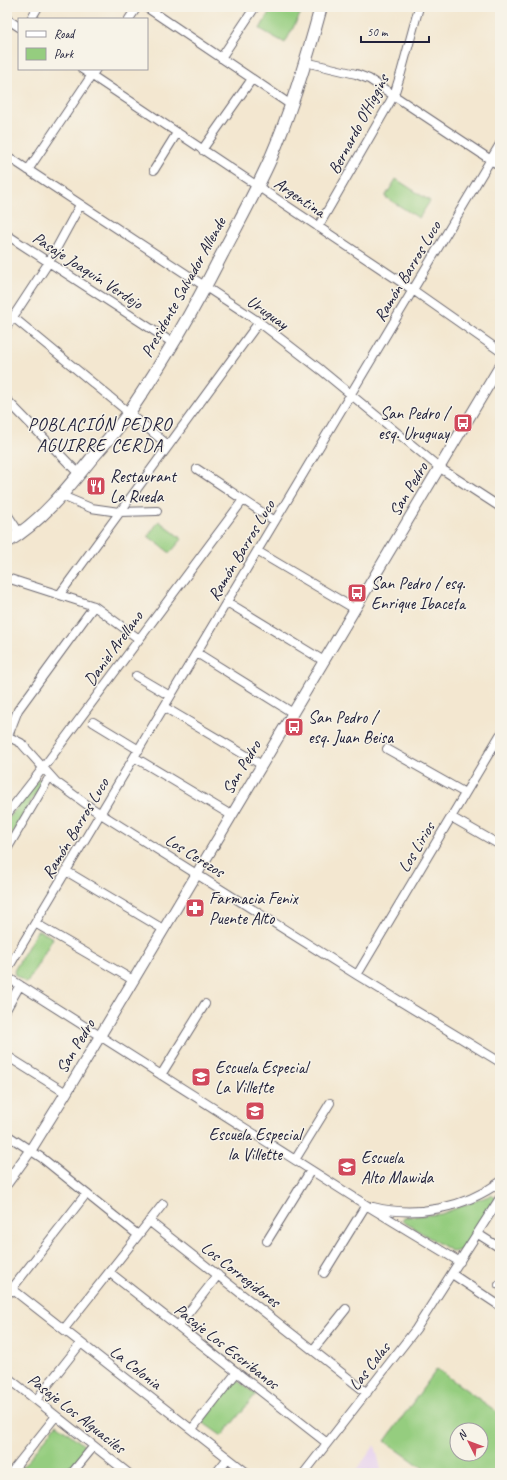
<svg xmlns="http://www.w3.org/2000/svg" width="507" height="1480" viewBox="0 0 507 1480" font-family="Caveat,sans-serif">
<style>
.built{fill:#e7d2ef}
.green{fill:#95cd7f;stroke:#5c785d;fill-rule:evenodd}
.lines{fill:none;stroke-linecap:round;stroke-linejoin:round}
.minor-casing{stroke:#6b676f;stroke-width:10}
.tertiary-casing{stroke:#6b676f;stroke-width:12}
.secondary-casing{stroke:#6b676f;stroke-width:14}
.minor{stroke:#fff;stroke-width:8}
.tertiary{stroke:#fff;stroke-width:10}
.secondary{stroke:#fff;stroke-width:12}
.labels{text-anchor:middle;stroke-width:3;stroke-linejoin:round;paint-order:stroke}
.street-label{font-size:17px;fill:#22223b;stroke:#f7f3e8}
.poi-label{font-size:17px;fill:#22223b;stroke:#f7f3e8;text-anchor:start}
.neighbourhood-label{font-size:18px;letter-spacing:1px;fill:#22223b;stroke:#f7f3e8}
</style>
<rect width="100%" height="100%" fill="#f7f3e8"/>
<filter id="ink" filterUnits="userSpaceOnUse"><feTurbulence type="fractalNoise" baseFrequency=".025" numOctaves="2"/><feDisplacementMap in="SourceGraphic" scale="8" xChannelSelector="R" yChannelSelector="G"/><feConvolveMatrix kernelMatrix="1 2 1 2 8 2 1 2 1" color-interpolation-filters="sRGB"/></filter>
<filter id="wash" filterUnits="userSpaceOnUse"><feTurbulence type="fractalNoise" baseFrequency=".012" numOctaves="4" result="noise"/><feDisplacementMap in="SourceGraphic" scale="16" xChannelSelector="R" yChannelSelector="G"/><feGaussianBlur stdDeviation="0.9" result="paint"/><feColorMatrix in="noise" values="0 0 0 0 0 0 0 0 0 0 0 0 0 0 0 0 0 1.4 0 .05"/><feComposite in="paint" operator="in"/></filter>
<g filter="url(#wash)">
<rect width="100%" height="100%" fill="#f3e7d0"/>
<path class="built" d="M 375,1445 L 382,1473 L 354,1473 Z"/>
<path class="green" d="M 272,7 L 300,7 L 303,9 L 285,43 L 260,29 Z
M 396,179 L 430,201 L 419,218 L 385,197 Z
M 159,521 L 182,539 L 170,553 L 148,536 Z
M 38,779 L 43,782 L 7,842 L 7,821 Z
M 37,931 L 41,931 L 53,938 L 27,983 L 15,975 L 14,971 Z
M 491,1195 L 496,1198 L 462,1250 L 453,1252 L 402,1221 L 404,1217 L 441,1214 Z
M 437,1369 L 500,1414 L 500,1473 L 430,1473 L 385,1441 ZM 457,1430 L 481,1430 L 481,1454 L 457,1454 Z
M 236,1380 L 256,1394 L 222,1436 L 202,1422 Z
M 57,1424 L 85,1446 L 88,1451 L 69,1473 L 27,1473 L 21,1469 Z"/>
</g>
<g filter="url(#ink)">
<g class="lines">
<g class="minor-casing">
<path id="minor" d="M 146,7 L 291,105
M 7,19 L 19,27
M 31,19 L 38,7
M 129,19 L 137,7
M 221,58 L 255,7
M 305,62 L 356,74 L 369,79 L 500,166
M 82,69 L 413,290 L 500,351
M 202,150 L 252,79
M 7,156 L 259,322 L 321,370 L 440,468 L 500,507
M 28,170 L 96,69
M 154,170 L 177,133
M 318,227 L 394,95 L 401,73 L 419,7
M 7,235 L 173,343
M 13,317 L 168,445
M 7,326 L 49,262 L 80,205
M 7,400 L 79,474
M 197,469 L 275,521
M 60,495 L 91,508 L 119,512 L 157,511
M 7,514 L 20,534
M 257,551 L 355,609
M 7,578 L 94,606 L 139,639
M 60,594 L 259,322
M 227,602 L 324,661
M 197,653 L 293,713
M 136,676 L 170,696
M 164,707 L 262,765
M 93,722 L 139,750
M 7,736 L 21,743 L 56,782 L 93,809 L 357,975 L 500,1062
M 8,736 L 18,710 L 94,606
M 387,749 L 465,793
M 134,757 L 231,815
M 7,814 L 43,768 L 243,500
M 451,817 L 500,845
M 7,849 L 50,776
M 66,871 L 163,929
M 35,923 L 133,980
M 7,970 L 500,144
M 357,975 L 500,735
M 7,977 L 366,1205 L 460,1262
M 7,1008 L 20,985
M 7,1056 L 66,1093
M 161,1075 L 205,1004
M 7,1135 L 42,1158 L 138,1235
M 295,1160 L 330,1103
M 373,1207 C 416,1218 464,1208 500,1182
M 149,1221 L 367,1393
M 478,1234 L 500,1248
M 267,1241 L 311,1170
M 109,1272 L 327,1443
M 324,1273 L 366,1205
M 452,1274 L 500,1306
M 7,1285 L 247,1473
M 499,1285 L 500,1284
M 7,1295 L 86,1194
M 178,1326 L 218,1275
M 64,1329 L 163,1204
M 313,1350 L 346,1309
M 7,1377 L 128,1473
M 36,1400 L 81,1343
M 192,1429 L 237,1372
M 13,1470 L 56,1416
M 72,1473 L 94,1446
M 216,1473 L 228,1458
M 304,1473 L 416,1329 L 500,1198"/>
</g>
<g class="tertiary-casing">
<path id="tertiary" d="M 7,1183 L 30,1151 L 66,1093 L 500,366"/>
</g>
<g class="secondary-casing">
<path id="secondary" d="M 7,542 C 41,522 68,488 92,458 C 105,443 119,428 130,411 C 164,361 194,309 221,256 C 238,224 255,193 270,160 C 291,111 307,59 321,7"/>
</g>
<use href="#minor" class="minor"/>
<use href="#tertiary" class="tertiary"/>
<use href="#secondary" class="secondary"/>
</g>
</g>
<defs>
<g id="bus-square" transform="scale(1)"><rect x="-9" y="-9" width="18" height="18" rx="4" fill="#d1495b" stroke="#f7f3e8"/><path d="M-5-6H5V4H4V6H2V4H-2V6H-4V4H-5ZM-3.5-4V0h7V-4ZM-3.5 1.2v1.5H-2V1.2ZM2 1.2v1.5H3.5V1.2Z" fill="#fff"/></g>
<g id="restaurant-square" transform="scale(1)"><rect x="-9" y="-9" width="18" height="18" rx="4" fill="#d1495b" stroke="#f7f3e8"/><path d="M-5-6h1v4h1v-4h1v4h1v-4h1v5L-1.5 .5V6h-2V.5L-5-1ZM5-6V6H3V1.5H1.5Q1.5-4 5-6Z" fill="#fff"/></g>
<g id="pharmacy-square" transform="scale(1)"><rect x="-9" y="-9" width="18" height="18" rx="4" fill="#d1495b" stroke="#f7f3e8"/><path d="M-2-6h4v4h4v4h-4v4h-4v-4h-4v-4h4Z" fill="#fff"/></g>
<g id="school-square" transform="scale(1)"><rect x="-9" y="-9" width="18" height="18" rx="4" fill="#d1495b" stroke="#f7f3e8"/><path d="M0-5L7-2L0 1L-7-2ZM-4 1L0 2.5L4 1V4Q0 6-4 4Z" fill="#fff"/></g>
</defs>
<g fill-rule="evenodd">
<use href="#bus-square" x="463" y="423"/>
<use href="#restaurant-square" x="96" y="486"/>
<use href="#bus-square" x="357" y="593"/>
<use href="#bus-square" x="294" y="727"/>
<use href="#pharmacy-square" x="195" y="908"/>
<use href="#school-square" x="201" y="1077"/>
<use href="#school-square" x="255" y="1111"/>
<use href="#school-square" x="347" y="1167"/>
</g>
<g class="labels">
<g class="street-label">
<text transform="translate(358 124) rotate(-62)" y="6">Bernardo O'Higgins</text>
<text transform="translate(300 197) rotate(34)" y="6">Argentina</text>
<text transform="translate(88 270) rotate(33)" y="6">Pasaje Joaquín Verdejo</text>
<text transform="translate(407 271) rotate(-59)" y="6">Ramón Barros Luco</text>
<text transform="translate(183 287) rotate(-61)" y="6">Presidente Salvador Allende</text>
<text transform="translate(268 312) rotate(35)" y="6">Uruguay</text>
<text transform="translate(408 489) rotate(-59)" y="6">San Pedro</text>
<text transform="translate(241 550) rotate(-59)" y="6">Ramón Barros Luco</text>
<text transform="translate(113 648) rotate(-54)" y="6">Daniel Arellano</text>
<text transform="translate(241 767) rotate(-59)" y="6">San Pedro</text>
<text transform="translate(75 828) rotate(-59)" y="6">Ramón Barros Luco</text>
<text transform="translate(416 847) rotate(-59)" y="6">Los Lirios</text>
<text transform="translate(195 855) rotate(32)" y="6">Los Cerezos</text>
<text transform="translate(75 1046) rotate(-59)" y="6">San Pedro</text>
<text transform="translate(241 1274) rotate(38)" y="6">Los Corregidores</text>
<text transform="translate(227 1346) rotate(38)" y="6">Pasaje Los Escribanos</text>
<text transform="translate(369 1366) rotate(-52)" y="6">Las Calas</text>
<text transform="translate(136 1367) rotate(38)" y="6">La Colonia</text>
<text transform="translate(77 1413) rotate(38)" y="6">Pasaje Los Alguaciles</text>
</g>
<g class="poi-label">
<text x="449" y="419" text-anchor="end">San Pedro /<tspan x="449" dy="20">esq. Uruguay</tspan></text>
<text x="110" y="482">Restaurant<tspan x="110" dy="20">La Rueda</tspan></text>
<text x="371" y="589">San Pedro / esq.<tspan x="371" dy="20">Enrique Ibaceta</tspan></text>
<text x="308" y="723">San Pedro /<tspan x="308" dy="20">esq. Juan Beisa</tspan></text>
<text x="209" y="904">Farmacia Fenix<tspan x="209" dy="20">Puente Alto</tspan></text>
<text x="215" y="1073">Escuela Especial<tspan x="215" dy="20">La Villette</tspan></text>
<text x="255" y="1140" text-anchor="middle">Escuela Especial<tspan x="255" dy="20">la Villette</tspan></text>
<text x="361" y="1163">Escuela<tspan x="361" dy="20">Alto Mawida</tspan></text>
</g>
<g class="neighbourhood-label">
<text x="100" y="430">POBLACIÓN PEDRO<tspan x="100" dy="21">AGUIRRE CERDA</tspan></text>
</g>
</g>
<rect width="507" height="1480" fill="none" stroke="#f7f3e8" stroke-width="24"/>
<rect x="18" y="18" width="130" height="52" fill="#f7f3e8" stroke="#a29fa3"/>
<rect x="26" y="31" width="20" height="6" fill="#ffffff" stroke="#a29fa3"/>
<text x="54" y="38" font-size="12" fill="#22223b">Road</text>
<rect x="26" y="48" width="20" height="12" fill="#95cd7f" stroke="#a29fa3"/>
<text x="54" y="58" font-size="12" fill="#22223b">Park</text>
<g transform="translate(469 1442) rotate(312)"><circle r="19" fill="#f7f3e8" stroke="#a29fa3"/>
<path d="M0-3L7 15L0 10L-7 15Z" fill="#d1495b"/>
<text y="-6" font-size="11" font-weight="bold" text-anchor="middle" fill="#22223b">N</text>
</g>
<path d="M361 36v6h68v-6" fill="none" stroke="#22223b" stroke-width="2"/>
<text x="367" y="36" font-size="12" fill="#22223b" stroke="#f7f3e8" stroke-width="3" paint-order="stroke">50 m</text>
</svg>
